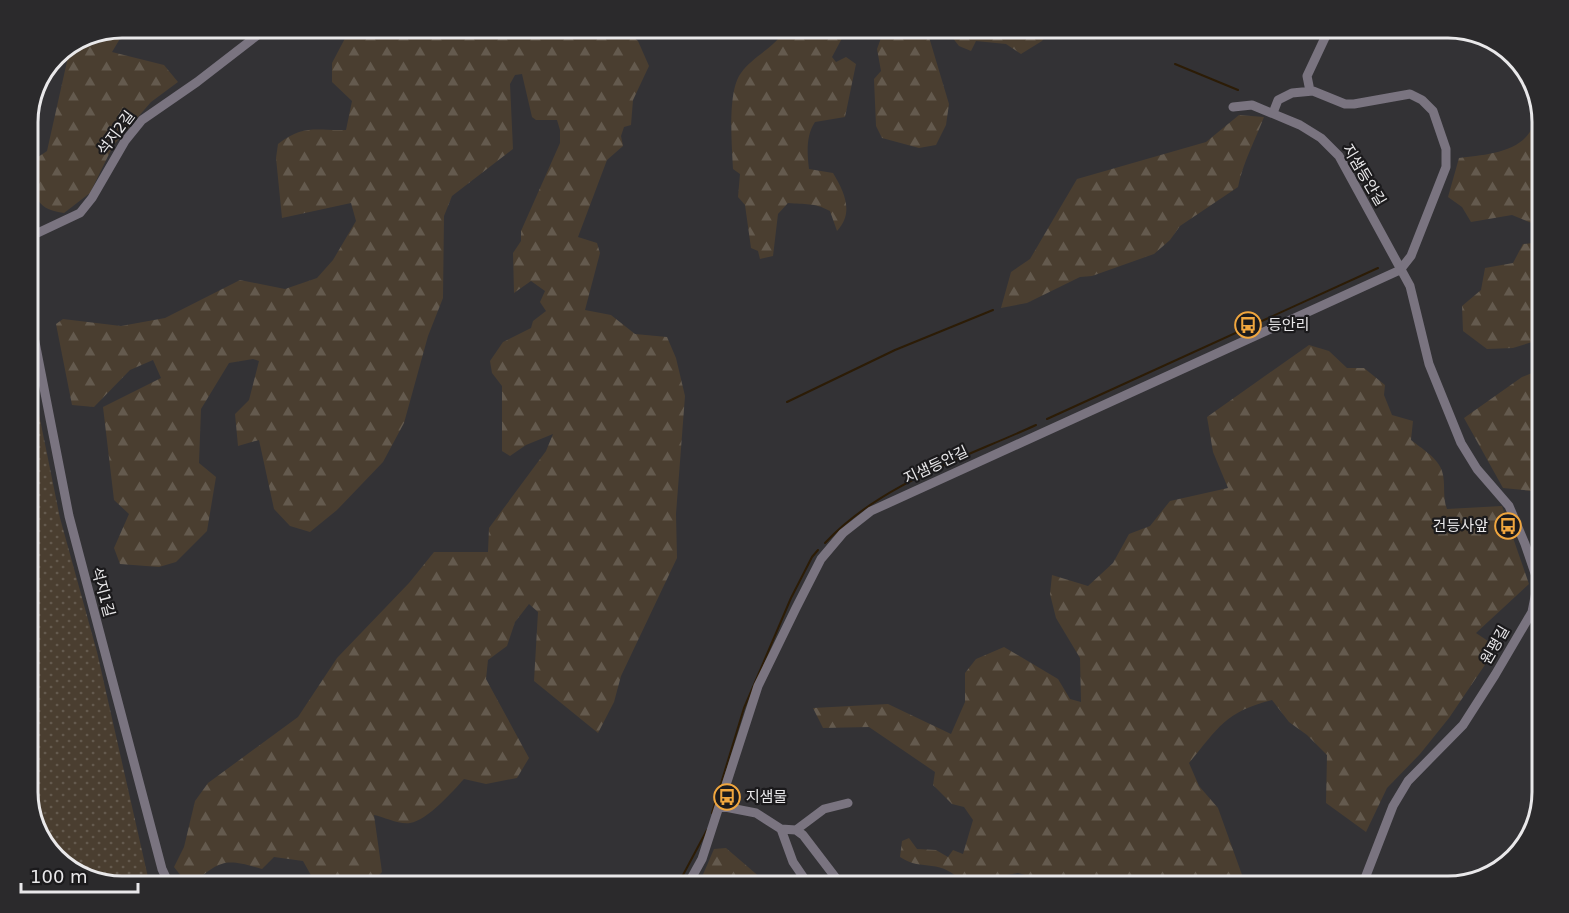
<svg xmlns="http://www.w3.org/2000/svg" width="1569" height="913" viewBox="0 0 1569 913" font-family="'DejaVu Sans','Noto Sans KR',sans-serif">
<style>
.grass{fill:url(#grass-dots)}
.forest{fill:url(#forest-firs)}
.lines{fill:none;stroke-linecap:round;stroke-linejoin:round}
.stream{stroke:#2c1c06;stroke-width:2}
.minor{stroke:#7a7480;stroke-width:9}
.labels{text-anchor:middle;stroke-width:4.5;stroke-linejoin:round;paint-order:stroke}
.street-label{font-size:15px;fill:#e9e8ea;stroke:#1b1a1c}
.poi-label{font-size:15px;fill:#e9e8ea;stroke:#1b1a1c;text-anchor:start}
.rim{fill:none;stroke:#e9e8ea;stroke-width:3}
</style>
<defs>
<pattern id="grass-dots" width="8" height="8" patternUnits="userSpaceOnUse" patternTransform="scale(1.5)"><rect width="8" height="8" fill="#4a3e30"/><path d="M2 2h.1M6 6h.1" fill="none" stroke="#645a4e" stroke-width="1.8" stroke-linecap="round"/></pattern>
<pattern id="forest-firs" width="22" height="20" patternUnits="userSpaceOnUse" patternTransform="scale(1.5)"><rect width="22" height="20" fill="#4a3e30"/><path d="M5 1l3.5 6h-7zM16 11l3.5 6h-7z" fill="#645a4e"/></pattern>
</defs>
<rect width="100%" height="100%" fill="#333235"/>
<path class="grass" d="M 27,355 L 60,518 L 97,652 L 150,886 L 121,886 L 74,874 L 43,844 L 27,798 Z"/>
<path class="forest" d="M 121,27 L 127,27 L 112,52 L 164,65 L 178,82 L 151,102 L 113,146 L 90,193 L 64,213 C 31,209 35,191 29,163 L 47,151 L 70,48 Z
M 351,27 L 620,27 L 638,41 L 649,66 L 633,100 L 631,125 L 624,127 L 621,136 L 623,146 L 607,160 L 578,237 L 597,243 L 600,253 L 585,310 L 611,315 L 635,334 L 667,337 L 676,358 L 685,396 L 676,514 L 677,558 L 621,676 L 614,702 L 598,733 L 534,681 L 538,612 L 529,604 L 515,622 L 507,646 L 488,660 L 486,679 L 529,758 L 517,778 L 486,784 L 464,779 C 452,792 428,820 410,823 C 400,825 384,817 374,815 L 382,872 L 375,879 L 373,886 L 317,886 L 303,861 L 274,857 L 262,869 C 222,857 221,861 189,886 L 174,867 L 184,847 L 195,801 L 208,783 L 298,717 L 337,658 L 409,583 L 434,552 L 488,552 L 489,528 L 546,451 L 553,434 L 526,445 L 510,456 L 502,451 L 502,386 L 492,373 L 490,361 L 503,342 L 531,328 L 533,321 L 546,311 L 540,302 L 545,291 L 531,281 L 514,293 L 513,253 L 521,241 L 521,231 L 560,143 L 560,130 L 557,120 L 536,120 L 532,117 L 522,74 L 515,75 L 510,84 L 513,149 L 452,196 L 444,216 L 443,298 L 428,336 L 404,423 L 383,462 L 337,510 L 310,532 L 290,526 L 274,509 L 259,440 L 238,446 L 235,414 L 249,400 L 259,361 L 253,359 L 229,363 L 201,409 L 199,463 L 216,477 L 207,531 L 176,562 L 159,567 L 120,564 L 114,548 L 129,514 L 114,500 L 103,407 L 161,378 L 153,360 L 130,370 L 94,407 L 72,405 L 56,324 L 63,319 L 121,326 L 165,318 L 240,280 L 285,289 L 317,278 L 333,260 L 356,221 L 351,203 L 282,218 L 276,158 L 278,144 C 304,124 316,131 346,130 L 352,101 L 332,82 L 332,63 Z
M 786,27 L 848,27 L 832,57 L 836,62 L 846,57 L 856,64 L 845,117 L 815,122 C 806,135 807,153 809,169 L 833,173 C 845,193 854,213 837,231 L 830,211 C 813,202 806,205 788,203 L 778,214 L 773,256 L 760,259 L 758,251 L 751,248 L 745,205 L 738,197 L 740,174 L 733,169 C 732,145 727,91 741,73 C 754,55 777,47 786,27 Z
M 885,27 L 926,27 L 949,104 L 946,125 L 936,145 L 919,148 L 882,138 L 876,126 L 874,79 L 881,71 L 877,49 Z
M 944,27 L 1053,27 L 1042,41 L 1021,54 L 1006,44 L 976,41 L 971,51 L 959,46 Z
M 1536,96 L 1542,115 L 1542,224 L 1534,224 L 1512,215 L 1471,222 L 1462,207 L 1448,197 L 1459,158 C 1483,155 1524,153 1533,125 C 1536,116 1535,105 1536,96 Z
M 1239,115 L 1264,117 C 1255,141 1243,162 1238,187 L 1180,226 L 1170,240 L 1154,254 L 1092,276 L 1080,277 L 1027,303 L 1001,308 L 1011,272 L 1030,259 L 1077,179 L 1206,142 Z
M 1542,242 L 1542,339 L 1513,348 L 1487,349 L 1463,331 L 1462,306 L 1481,290 L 1485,268 L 1513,263 L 1523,244 Z
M 1309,345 L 1329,351 L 1347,368 L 1364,368 L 1385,385 L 1384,395 L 1392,415 L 1413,421 L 1411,440 C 1421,448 1438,458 1442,471 C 1446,483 1442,496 1447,509 L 1502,506 L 1529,584 L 1476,633 L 1497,647 L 1449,718 L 1420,754 L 1387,788 L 1366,832 L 1326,803 L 1327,755 L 1307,735 L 1289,722 L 1272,700 C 1225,712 1219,727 1189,763 L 1199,786 L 1218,808 L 1246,886 C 1230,886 1165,882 1157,886 L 1031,886 L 1033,877 L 1018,873 L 980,880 L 976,886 L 966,886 C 940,855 923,873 900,857 L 902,841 L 909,838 L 917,849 L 936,850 L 948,857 L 953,850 L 963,854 L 973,820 L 964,807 L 952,804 L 933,785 L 935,772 L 869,727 L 823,728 L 813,708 L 888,704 L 951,734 L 965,702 L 965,673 L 976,659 L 1004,647 L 1058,679 L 1070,699 L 1081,702 L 1080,658 L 1056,618 L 1050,594 L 1052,575 L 1088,586 L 1113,563 L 1129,534 L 1150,526 L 1170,501 L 1228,488 L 1213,452 L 1207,417 Z
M 1542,369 L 1542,492 L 1503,488 L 1464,418 L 1522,377 Z
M 726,848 L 770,886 L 698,886 L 714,849 Z"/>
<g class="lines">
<path class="stream" d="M 1175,64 L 1238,90
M 787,402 L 895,350 L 993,310
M 1047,419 L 1378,268
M 825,543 C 880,484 964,458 1036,425
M 712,813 L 744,708 L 791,598 L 812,557 L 818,550
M 671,886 L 683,875 L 707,830"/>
<path class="minor" d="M 1310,91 L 1307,76 L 1330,27
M 1233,107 L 1252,105 L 1300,125 L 1321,138 L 1339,156 L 1410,286 L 1429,364 L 1461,443 L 1477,469 L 1509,506 L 1525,544 L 1538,582 L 1532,612 L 1495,675 L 1463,725 L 1408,781 L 1393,806 L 1362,886
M 27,238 L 80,213 L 92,198 L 125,141 L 142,120 L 197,82 L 259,34 L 264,27
M 27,301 L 69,516 L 162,869 L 170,886
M 720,806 L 756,813 L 781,829 L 796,830 L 803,835 L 842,886
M 781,829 L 793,862 L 806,881
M 796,830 L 824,809 L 848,803
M 687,886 L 702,859 L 758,686 L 796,608 L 821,559 L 843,533 L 871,511 L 1400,270 L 1411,256 L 1446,167 L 1446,149 L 1433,111 L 1422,100 L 1410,94 L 1354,104 L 1345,104 L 1313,91 L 1292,93 L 1278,100 L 1273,113"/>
</g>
<defs>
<g id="bus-ring" transform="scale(1.35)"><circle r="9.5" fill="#1b1a1c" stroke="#f0a63e" stroke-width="1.5"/><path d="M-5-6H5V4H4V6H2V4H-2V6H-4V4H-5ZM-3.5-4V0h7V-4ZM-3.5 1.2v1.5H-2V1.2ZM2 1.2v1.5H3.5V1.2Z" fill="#f0a63e"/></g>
</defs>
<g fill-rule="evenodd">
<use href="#bus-ring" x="1248" y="325"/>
<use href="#bus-ring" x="1508" y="526"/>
<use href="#bus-ring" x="727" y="797"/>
</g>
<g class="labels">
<g class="street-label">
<text transform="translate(116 133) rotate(-53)" y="5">석지2길</text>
<text transform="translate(1364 175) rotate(59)" y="5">지샘등안길</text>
<text transform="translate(936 465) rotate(-25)" y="5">지샘등안길</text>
<text transform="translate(103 592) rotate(75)" y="5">석지1길</text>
<text transform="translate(1495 645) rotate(-60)" y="5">원평길</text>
</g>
<g class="poi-label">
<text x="1268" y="330">등안리</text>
<text x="1488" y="531" text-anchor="end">건등사앞</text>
<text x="746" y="802">지샘물</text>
</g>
</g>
<path d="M0 0H1569V913H0ZM122 38H1448A84 84 0 0 1 1532 122V792A84 84 0 0 1 1448 876H122A84 84 0 0 1 38 792V122A84 84 0 0 1 122 38Z" fill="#2b2a2c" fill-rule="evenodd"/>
<path class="rim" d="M122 38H1448A84 84 0 0 1 1532 122V792A84 84 0 0 1 1448 876H122A84 84 0 0 1 38 792V122A84 84 0 0 1 122 38Z"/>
<path d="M21 883v9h117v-9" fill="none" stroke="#e9e8ea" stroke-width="3"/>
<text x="30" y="883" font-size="18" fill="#e9e8ea" stroke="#1b1a1c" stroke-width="4.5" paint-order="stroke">100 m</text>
</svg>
